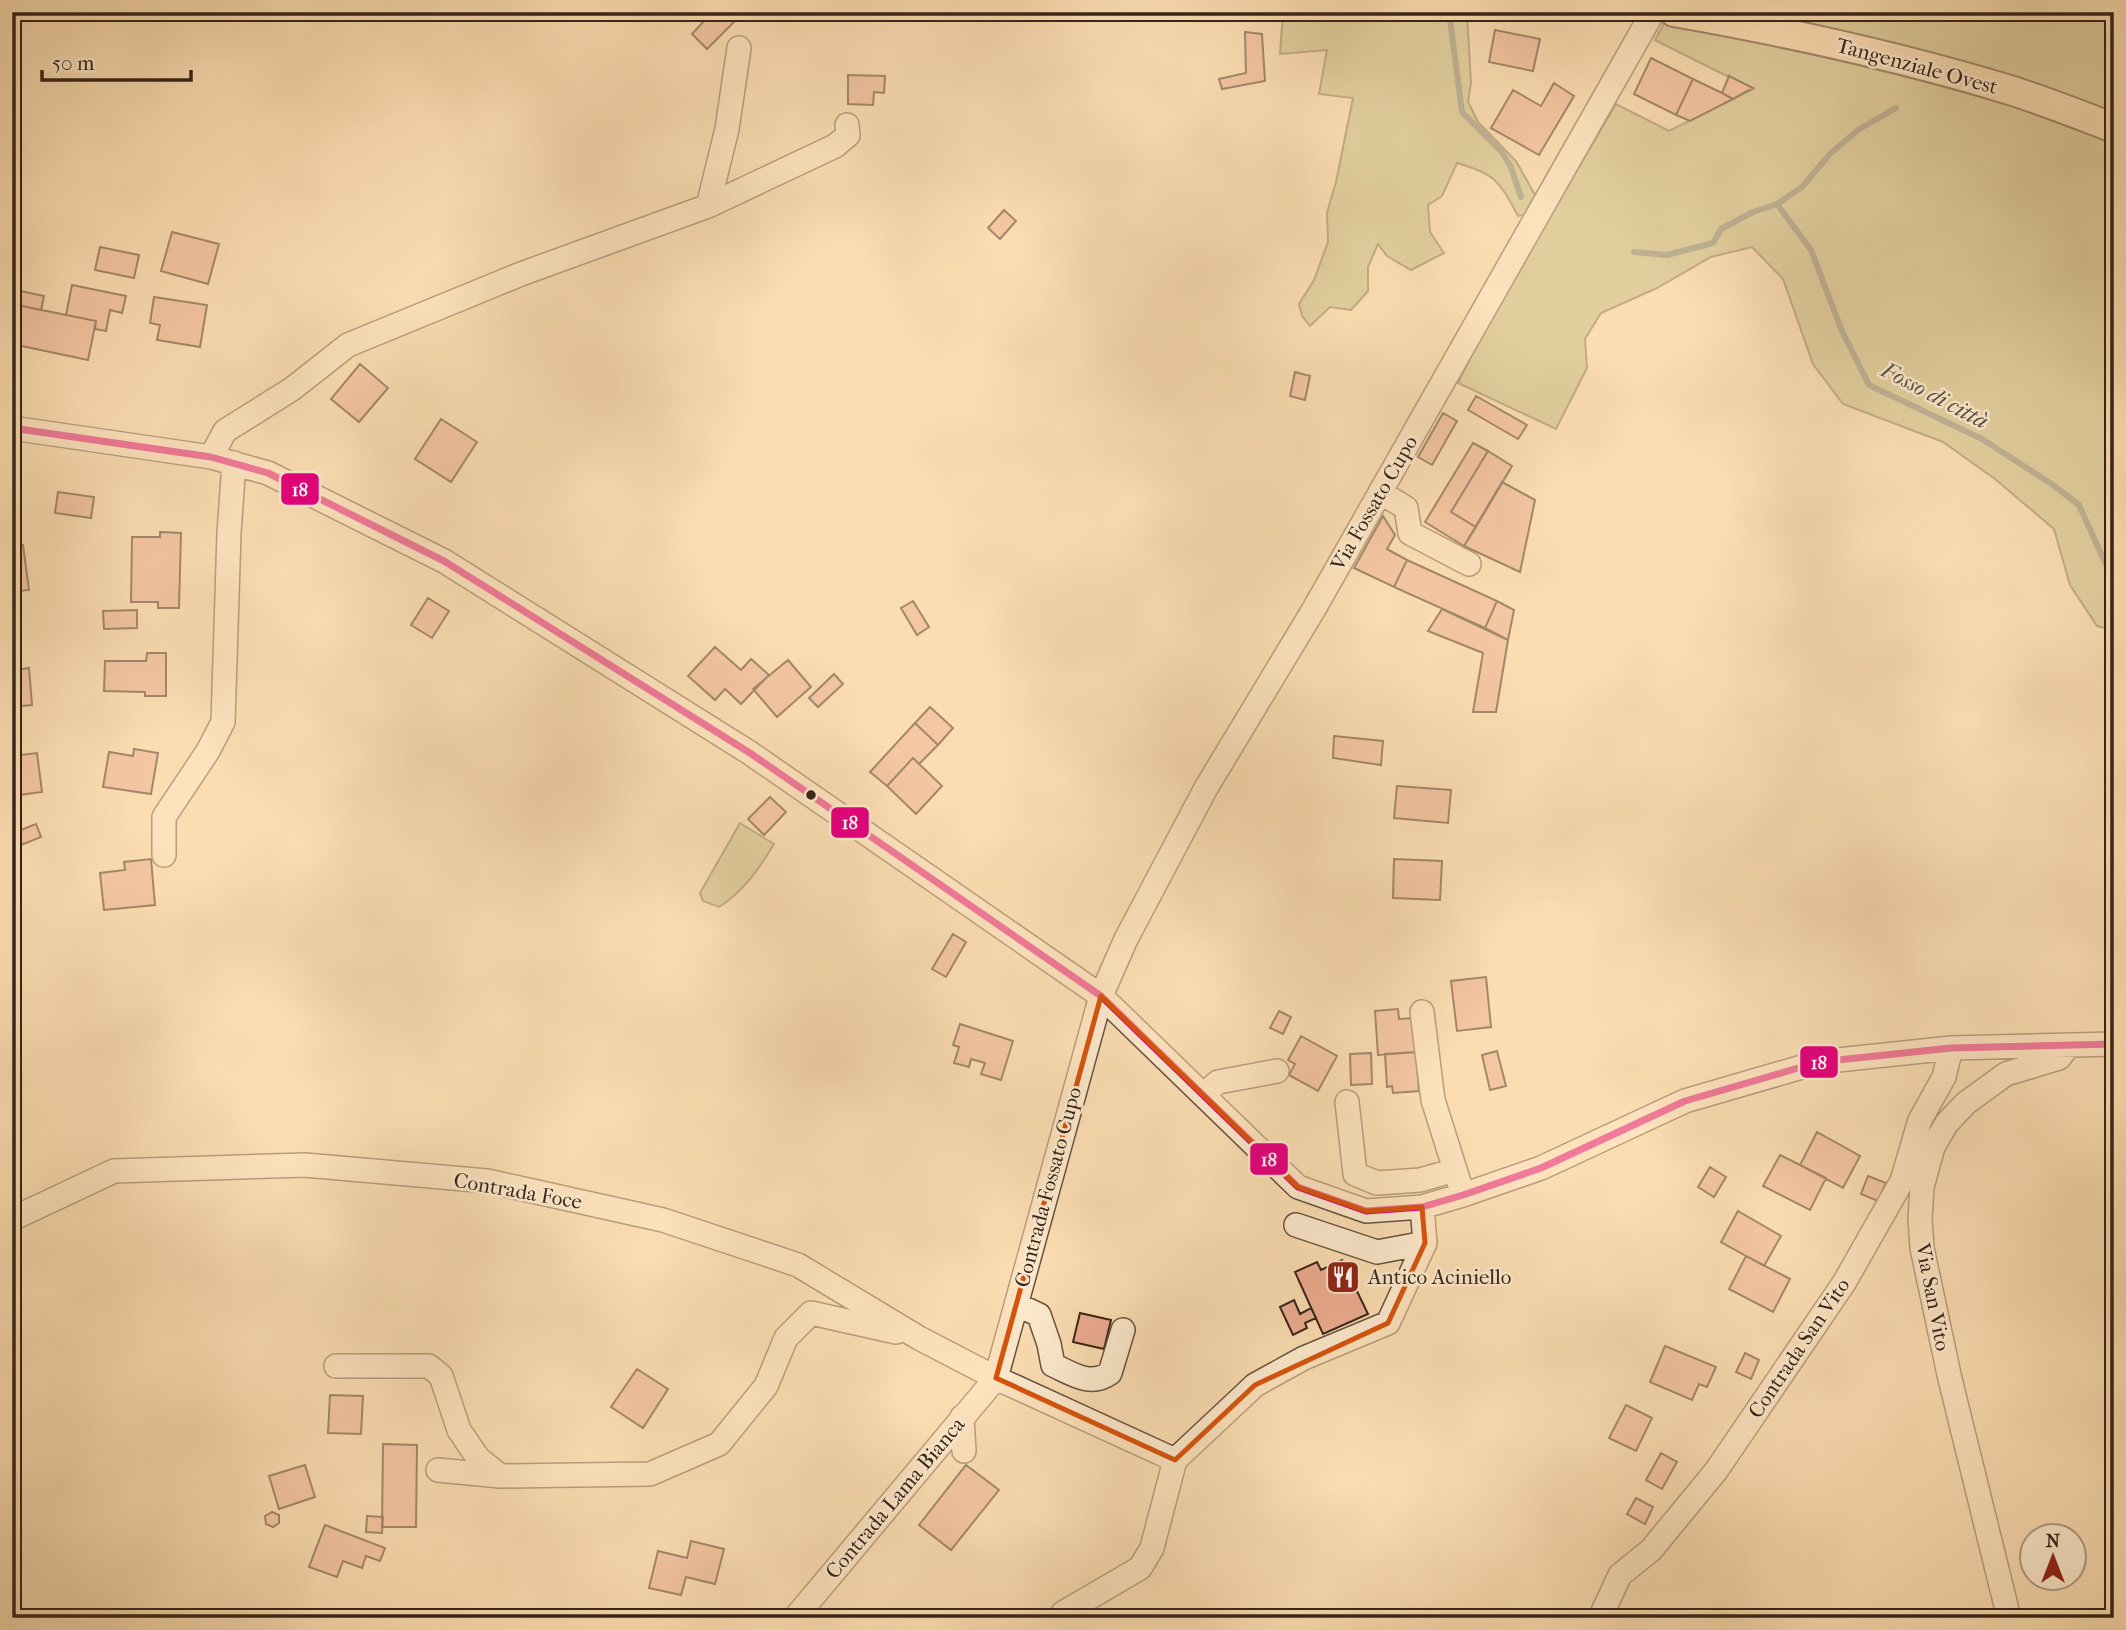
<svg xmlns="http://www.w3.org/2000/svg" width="2126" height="1630" viewBox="0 0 2126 1630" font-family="'IM FELL French Canon',serif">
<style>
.green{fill:#c6bf87;stroke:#7e7150;stroke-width:2}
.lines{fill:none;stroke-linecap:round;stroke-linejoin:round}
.stream{stroke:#757f71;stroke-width:6}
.building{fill:#edac90;stroke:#372319;stroke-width:2}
.minor-casing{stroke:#68523f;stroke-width:26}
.major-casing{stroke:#372319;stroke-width:32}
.minor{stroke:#fce9cc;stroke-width:23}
.major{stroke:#fbddb1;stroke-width:28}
.bus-1-casing{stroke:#fce9cc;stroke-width:12}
.bus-1{stroke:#e5007d;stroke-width:7}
.marked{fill:none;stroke:#d6540d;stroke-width:5;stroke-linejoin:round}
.bus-dot{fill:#372319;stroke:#fce9cc;stroke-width:2.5}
.labels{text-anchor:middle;stroke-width:5;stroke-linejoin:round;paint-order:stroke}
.street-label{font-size:21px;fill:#372319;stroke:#fce9cc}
.poi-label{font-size:21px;fill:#372319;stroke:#fce9cc;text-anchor:start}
.water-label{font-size:23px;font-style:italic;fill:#565145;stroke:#fce9cc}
.line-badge{stroke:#fce9cc;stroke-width:2.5}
.badge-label{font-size:19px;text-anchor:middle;font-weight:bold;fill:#fff}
</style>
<rect width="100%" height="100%" fill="#fbddb1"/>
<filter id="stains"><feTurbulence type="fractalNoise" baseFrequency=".00286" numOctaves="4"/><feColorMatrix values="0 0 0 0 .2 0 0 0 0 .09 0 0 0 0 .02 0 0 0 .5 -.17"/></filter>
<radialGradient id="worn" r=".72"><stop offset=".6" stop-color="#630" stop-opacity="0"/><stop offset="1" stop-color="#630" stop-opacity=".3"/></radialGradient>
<path class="green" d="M 1283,12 L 1467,12 L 1471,83 L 1468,102 L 1478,122 L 1516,161 L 1535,195 L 1530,214 L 1518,216 C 1499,181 1496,174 1457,163 L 1442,196 L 1428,205 L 1430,232 L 1444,253 L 1411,270 L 1387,256 L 1378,244 L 1368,267 L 1368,291 L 1351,310 L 1330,307 L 1310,326 L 1302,316 L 1299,304 L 1314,280 L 1328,242 L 1327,213 L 1336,182 L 1353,98 L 1319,94 L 1327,50 L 1280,54 Z
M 1670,12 L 2114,12 L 2114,630 L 2097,626 L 2070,585 L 2054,529 L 1995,479 L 1943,442 L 1843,404 L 1813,364 L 1783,279 L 1752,247 L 1711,257 L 1657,288 L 1601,313 L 1585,339 L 1587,368 L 1556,429 L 1458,383 L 1487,323 L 1616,104 L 1669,131 L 1753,89 L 1655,40 Z
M 740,823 L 774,844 C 759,869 744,891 719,907 L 703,901 L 700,893 Z"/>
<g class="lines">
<path class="stream" d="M 1449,12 L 1462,112 L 1501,151 L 1511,167 L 1521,197
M 1777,204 L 1811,250 L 1842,331 L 1869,385 L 1982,439 L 2053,485 L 2079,505 L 2114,582
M 1634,252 L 1667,255 L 1713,243 L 1721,229 L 1753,212 L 1777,204 L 1802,187 L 1830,154 L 1858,130 L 1896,108"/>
</g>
<path class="building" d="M 698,12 L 744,12 L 707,49 L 692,34 L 705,20 Z
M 1495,30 L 1540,39 L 1533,71 L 1489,62 Z
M 1245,32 L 1262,34 L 1265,81 L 1222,89 L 1219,79 L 1246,73 Z
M 1651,58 L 1693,79 L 1676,115 L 1634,94 Z
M 848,75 L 885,76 L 884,93 L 874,92 L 873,105 L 848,104 Z
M 1729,76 L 1753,88 L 1733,99 L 1722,93 Z
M 1693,79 L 1722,93 L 1733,99 L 1690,121 L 1676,115 Z
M 1554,83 L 1574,96 L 1539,155 L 1491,128 L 1513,90 L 1541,106 Z
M 1004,210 L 1016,221 L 1000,239 L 988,228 Z
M 172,232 L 219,244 L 208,284 L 161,271 Z
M 100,247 L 139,255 L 134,278 L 95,270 Z
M 72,285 L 126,296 L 122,313 L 110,310 L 106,331 L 95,329 L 96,321 L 66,315 Z
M 20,291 L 44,296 L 41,310 L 17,305 Z
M 154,297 L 207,305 L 200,347 L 157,340 L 160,325 L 150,323 Z
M 17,305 L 96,321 L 88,360 L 12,344 L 12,330 Z
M 360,364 L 388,388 L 359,422 L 331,399 Z
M 1295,372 L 1310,376 L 1305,400 L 1290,396 Z
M 1476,396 L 1527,425 L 1518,439 L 1468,410 Z
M 1443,413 L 1457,421 L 1432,465 L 1418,457 Z
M 441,419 L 477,442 L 451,482 L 415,459 Z
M 1473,443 L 1488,451 L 1451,512 L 1476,527 L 1464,546 L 1425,522 Z
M 1488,451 L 1512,466 L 1476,527 L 1451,512 Z
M 1502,482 L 1535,500 L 1520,572 L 1464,546 Z
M 58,492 L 94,497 L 91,518 L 55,513 Z
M 1383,516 L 1395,535 L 1387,549 L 1407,560 L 1394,587 L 1354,568 Z
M 160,532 L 181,533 L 179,608 L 158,608 L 158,602 L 131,602 L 132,537 L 160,537 Z
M 23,545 L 29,590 L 12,592 L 12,546 Z
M 1407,560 L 1497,601 L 1485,628 L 1394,587 Z
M 428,598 L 449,611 L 432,638 L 411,625 Z
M 913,601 L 929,627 L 917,635 L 901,608 Z
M 1497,601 L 1514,610 L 1508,640 L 1485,628 Z
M 1442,609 L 1508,640 L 1496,712 L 1473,712 L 1483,653 L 1428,631 Z
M 137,610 L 137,628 L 104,629 L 103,611 Z
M 715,647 L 741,670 L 751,659 L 769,675 L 741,704 L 725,689 L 715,700 L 688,676 Z
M 147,653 L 166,653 L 166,696 L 145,696 L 145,692 L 104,691 L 105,661 L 146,661 Z
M 12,660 L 15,660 L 16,670 L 29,668 L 32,705 L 12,707 Z
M 788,660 L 811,687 L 777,717 L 753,689 Z
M 834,674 L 843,684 L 818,707 L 809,698 Z
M 930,707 L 953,728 L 938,745 L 915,723 Z
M 915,723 L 938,745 L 919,764 L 913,758 L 887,786 L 870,772 Z
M 1334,736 L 1383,741 L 1381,765 L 1333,758 Z
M 134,749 L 158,753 L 151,794 L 103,787 L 109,752 L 133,756 Z
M 37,753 L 42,792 L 12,796 L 12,761 L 21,760 L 20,755 Z
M 913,758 L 942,786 L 916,814 L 887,786 Z
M 1397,786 L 1451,790 L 1448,823 L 1394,818 Z
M 770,797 L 786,812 L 764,835 L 748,819 Z
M 12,822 L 16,832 L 36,824 L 41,837 L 21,845 L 17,836 L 12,838 Z
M 151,859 L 155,905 L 104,910 L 100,873 L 125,870 L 124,862 Z
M 1394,859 L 1442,861 L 1440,900 L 1393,898 Z
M 953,934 L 966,942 L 946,977 L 932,969 Z
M 1486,977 L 1491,1027 L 1457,1031 L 1451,981 Z
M 1398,1009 L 1399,1019 L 1413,1018 L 1416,1052 L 1378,1055 L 1375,1011 Z
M 1279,1011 L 1291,1017 L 1283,1034 L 1270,1028 Z
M 960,1024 L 1013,1041 L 1001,1080 L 981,1074 L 985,1063 L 971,1059 L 969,1067 L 954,1063 L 959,1047 L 953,1045 Z
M 1301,1036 L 1337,1056 L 1318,1091 L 1289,1075 L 1295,1064 L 1288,1060 Z
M 1497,1051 L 1506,1086 L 1490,1090 L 1482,1055 Z
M 1416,1052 L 1419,1091 L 1393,1093 L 1392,1086 L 1387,1087 L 1385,1054 Z
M 1371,1053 L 1372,1084 L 1351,1085 L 1350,1054 Z
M 1817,1132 L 1860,1156 L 1843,1188 L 1800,1165 Z
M 1780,1155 L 1826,1178 L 1810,1210 L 1763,1186 Z
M 1710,1167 L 1726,1177 L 1714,1197 L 1698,1187 Z
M 1868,1176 L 1886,1183 L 1878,1201 L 1861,1194 Z
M 1738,1211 L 1781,1236 L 1764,1266 L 1721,1242 Z
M 1746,1256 L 1790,1279 L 1773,1312 L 1729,1289 Z
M 1342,1260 L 1368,1314 L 1323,1334 L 1295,1272 L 1317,1262 L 1321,1270 Z
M 1294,1300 L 1300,1314 L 1311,1308 L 1316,1318 L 1305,1323 L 1307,1328 L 1293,1335 L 1280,1307 Z
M 1080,1313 L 1111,1320 L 1104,1349 L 1073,1342 Z
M 1665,1346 L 1716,1367 L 1707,1387 L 1699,1384 L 1692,1400 L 1650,1382 Z
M 1745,1353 L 1759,1360 L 1751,1379 L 1736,1372 Z
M 637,1369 L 668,1389 L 643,1428 L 611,1407 Z
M 330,1395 L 363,1396 L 361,1434 L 328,1433 Z
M 1626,1405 L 1652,1418 L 1636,1451 L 1609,1438 Z
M 383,1444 L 417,1445 L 416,1527 L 382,1527 Z
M 1661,1453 L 1677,1462 L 1662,1489 L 1646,1480 Z
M 305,1465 L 315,1497 L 279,1509 L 269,1476 Z
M 966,1465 L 999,1490 L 951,1550 L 919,1525 Z
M 1636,1498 L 1653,1507 L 1645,1524 L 1627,1514 Z
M 272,1512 L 279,1515 L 279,1523 L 273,1527 L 266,1524 L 265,1516 Z
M 367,1516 L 383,1517 L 382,1533 L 366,1532 Z
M 325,1525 L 385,1548 L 380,1561 L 366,1556 L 362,1568 L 343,1561 L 337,1577 L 309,1567 Z
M 691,1541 L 724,1549 L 715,1584 L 686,1577 L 681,1595 L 649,1588 L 658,1551 L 687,1558 Z"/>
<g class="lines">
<g class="minor-casing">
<path id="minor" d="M 708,206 L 835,146 L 848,135 L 847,125
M 12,428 L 211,457 L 268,473 L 444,561 L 750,753 L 1101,996 L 1298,1187 L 1366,1211 L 1422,1207 L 1463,1195 L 1541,1168 L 1685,1101 L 1819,1062 L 1951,1048 L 2114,1044
M 211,457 L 225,431 L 292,389 L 348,345 L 521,274 L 708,206 L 727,129 L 739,48
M 1380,492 L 1406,508 L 1410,533 L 1469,564
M 164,855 L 164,817 L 208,751 L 223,722 L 229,533 L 234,463
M 1422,1012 L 1433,1100 L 1463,1195
M 1203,1095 L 1218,1082 L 1277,1071
M 1347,1102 L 1355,1174 L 1377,1183 L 1420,1180 L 1455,1170
M 12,1219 L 114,1171 L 305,1165 L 487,1181 L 663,1220 L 798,1265 L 919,1338 L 996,1378 L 1175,1460
M 1296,1225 L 1377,1252 L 1425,1243
M 1016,1304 L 1039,1315 L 1049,1344 L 1053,1365 C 1073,1374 1090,1387 1110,1373 L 1123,1330
M 336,1366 L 429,1366 L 441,1376 L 459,1430 L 478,1458 L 500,1476
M 962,1417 L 964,1451
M 438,1470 L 500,1476 L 650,1474 L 719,1444 L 766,1386 L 786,1338 L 811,1313 L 896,1332
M 795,1618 L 996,1378 L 1101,996 L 1126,939 L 1206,788 L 1314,609 L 1653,12
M 1060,1618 L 1063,1613 L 1140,1568 L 1152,1548 L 1175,1460 L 1255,1385 L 1304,1358 L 1388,1323 L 1425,1243 L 1422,1207
M 1600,1618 L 1620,1575 L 1651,1550 L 1716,1471 L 1844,1283 L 1902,1181 L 1920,1120 L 1944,1077 L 1951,1048
M 2009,1618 L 1950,1379 L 1922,1248 L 1920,1219 L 1922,1187 L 1933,1147 L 1947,1123 L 1966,1103 L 2006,1074 L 2059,1058 L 2069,1045"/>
</g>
<g class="major-casing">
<path id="major" d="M 1674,12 C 1788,32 1902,57 2013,91 C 2047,102 2080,115 2114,128"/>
</g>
<use href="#minor" class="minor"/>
<use href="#major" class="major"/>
<g class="bus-1-casing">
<path id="bus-1" d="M 12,428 L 211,457 L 268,473 L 444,561 L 750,753 L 1101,996 L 1298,1187 L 1366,1211 L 1422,1207 L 1463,1195 L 1541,1168 L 1685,1101 L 1819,1062 L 1951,1048 L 2114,1044"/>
</g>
<use href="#bus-1" class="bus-1"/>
</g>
<path d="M0 0H2126V1630H0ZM 1101,996 L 1298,1187 L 1366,1211 L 1422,1207 L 1425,1243 L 1388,1323 L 1255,1385 L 1175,1460 L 996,1378 Z" fill="#fbddb1" fill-opacity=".55" fill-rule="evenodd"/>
<path class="marked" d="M 1101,996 L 1298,1187 L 1366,1211 L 1422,1207 L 1425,1243 L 1388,1323 L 1255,1385 L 1175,1460 L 996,1378 Z"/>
<defs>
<g id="restaurant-square" transform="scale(1.75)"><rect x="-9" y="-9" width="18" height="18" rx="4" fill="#8f2418" stroke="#fce9cc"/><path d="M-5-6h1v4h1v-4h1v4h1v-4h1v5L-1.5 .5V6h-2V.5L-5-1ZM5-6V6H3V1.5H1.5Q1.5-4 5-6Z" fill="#fff"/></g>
</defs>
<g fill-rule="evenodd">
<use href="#restaurant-square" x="1343" y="1277"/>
</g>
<circle class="bus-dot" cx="811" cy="795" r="6"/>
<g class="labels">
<g class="street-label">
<text transform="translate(1917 66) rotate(15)" y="7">Tangenziale Ovest</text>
<text transform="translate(1374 503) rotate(-60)" y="7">Via Fossato Cupo</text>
<text transform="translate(1048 1187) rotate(-75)" y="7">Contrada Fossato Cupo</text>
<text transform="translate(518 1191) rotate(10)" y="7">Contrada Foce</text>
<text transform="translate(1933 1297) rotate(79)" y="7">Via San Vito</text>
<text transform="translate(1799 1348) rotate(-56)" y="7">Contrada San Vito</text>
<text transform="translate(895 1498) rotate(-50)" y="7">Contrada Lama Bianca</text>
</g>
<g class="poi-label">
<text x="1368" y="1284">Antico Aciniello</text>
</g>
<g class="water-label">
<text transform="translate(1935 395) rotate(28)" y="8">Fosso di città</text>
</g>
</g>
<g class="line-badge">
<rect x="280" y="472" width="40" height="34" rx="7" fill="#e5007d"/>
<rect x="830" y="806" width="40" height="33" rx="7" fill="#e5007d"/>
<rect x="1799" y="1045" width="40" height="34" rx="7" fill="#e5007d"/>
<rect x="1249" y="1142" width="40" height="34" rx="7" fill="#e5007d"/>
</g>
<g class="badge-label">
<text x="300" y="496">18</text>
<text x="850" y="829">18</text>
<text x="1819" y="1069">18</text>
<text x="1269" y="1166">18</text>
</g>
<rect width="2126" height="1630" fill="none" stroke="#fbddb1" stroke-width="42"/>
<rect x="14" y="14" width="2098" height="1602" fill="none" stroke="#372319" stroke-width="3.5"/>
<rect x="21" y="21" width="2084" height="1588" fill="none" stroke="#372319" stroke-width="2"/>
<g transform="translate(2053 1557)"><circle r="33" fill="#fce9cc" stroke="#ad9a84" stroke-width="2"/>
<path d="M0-5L12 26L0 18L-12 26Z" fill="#8f2418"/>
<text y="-10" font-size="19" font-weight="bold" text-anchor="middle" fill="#372319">N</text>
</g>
<path d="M42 70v10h149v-10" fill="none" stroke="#372319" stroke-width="3.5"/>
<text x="52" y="70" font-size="21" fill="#372319" stroke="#fce9cc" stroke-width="5" paint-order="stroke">50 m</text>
<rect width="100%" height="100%" filter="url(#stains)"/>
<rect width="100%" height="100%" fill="url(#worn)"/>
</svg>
